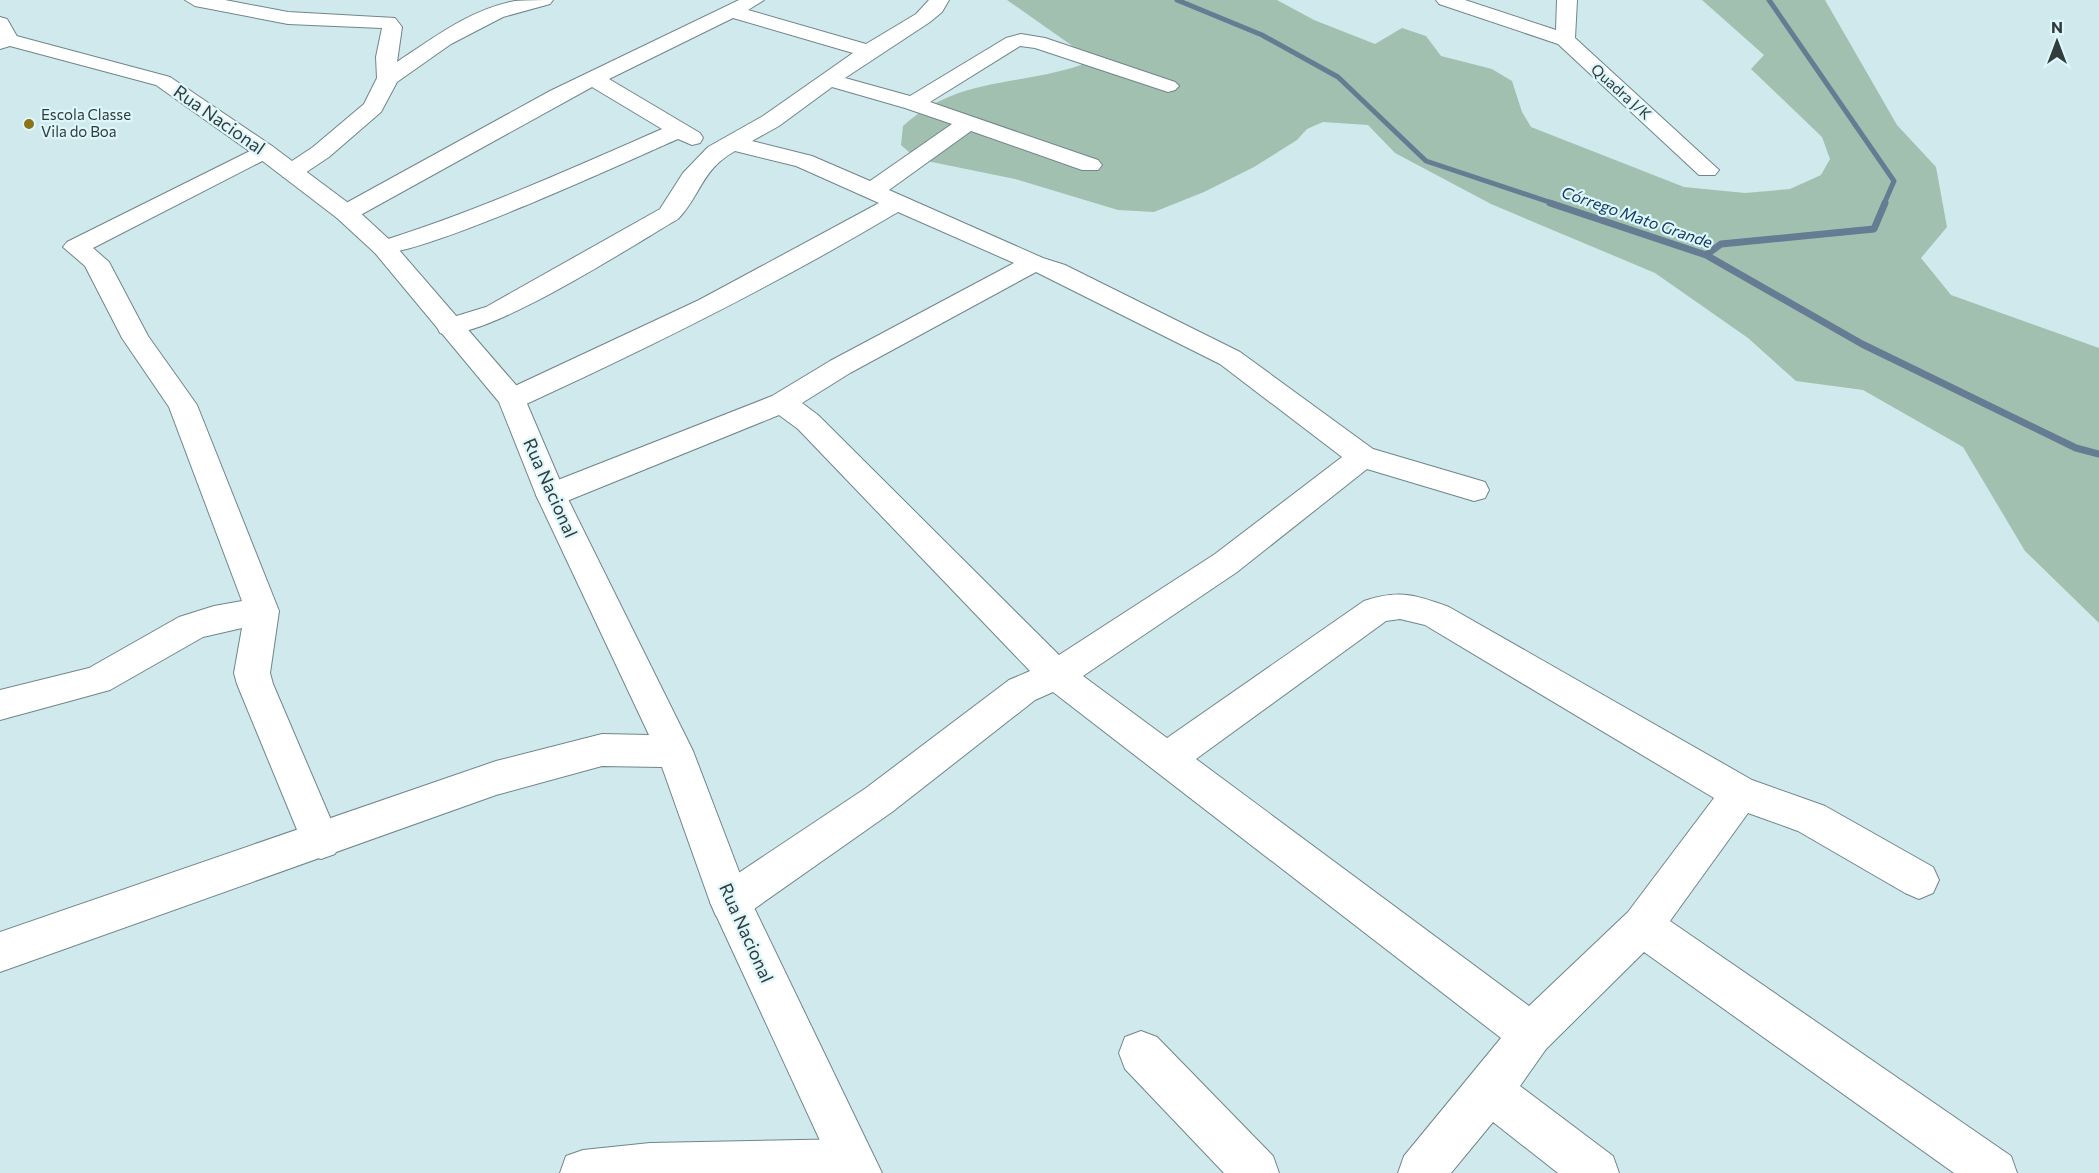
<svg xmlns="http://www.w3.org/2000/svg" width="2099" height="1173" viewBox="0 0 2099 1173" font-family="Commissioner,sans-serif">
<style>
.green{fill:#a2c0af}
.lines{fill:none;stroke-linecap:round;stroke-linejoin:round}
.stream-far1{stroke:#657c93;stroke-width:5}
.stream{stroke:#657c93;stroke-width:7}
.minor-casing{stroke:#6f868a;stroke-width:2}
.tertiary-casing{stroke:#6f868a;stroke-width:2}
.minor{fill:#fff;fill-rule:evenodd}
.tertiary{fill:#fff;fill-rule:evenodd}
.poi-dot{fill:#8b7316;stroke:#ddf7fa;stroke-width:2}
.labels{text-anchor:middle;stroke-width:4.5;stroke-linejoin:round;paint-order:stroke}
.far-street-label{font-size:15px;fill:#323c3d;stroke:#ddf7fa}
.far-poi-label{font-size:15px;fill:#323c3d;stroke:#ddf7fa;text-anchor:start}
.far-water-label{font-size:16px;font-style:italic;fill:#113965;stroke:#ddf7fa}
.street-label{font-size:18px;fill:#323c3d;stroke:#ddf7fa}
</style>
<rect width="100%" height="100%" fill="#d0e9ed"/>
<path class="green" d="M 1007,0 L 1277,0 L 1314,20 L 1375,44 L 1402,28 L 1426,36 L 1441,56 L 1492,69 L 1512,81 L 1522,112 L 1531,127 L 1684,187 L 1745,193 L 1790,189 L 1821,175 L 1830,159 L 1822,137 L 1751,69 L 1764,55 L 1702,0 L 1825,0 L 1897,125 L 1936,167 L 1947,227 L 1921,258 L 1951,295 L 2099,348 L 2099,623 L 2025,551 L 1963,447 L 1863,390 L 1796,381 L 1748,338 L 1655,273 L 1491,204 L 1395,153 L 1368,125 L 1323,122 L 1307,129 L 1297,140 L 1254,167 L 1204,192 L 1154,212 L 1118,210 L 1015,179 L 917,159 L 901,145 L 903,126 C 959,76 1015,87 1081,65 L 1081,52 Z"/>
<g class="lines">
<path class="stream-far1" d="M 1177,0 L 1262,35 L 1338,77 L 1426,161 L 1555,204
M 1769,0 L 1894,181 L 1884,204"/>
<path class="stream" d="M 1550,203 L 1706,255 L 1862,344 L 2076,448 L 2099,454
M 1706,255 L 1721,244 L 1874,229 L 1885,203"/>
<g class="minor-casing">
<path id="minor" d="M 185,0 L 225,0 L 288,12 L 395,18 L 402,27 L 397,62 C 433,38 471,9 515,1 C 527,0 541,0 553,0 L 550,4 L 503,17 L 451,44 L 397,82 L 381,112 L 329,157 L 299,177 L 283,177 L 279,172 L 283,167 L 313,147 L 364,104 L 377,78 L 376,57 L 382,28 L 288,24 L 195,6 Z
M 739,0 L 764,0 L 748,10 L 866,44 L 916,14 L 929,0 L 949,0 L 942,12 L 930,22 L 845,78 L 910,96 L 1006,38 L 1021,34 L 1045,38 L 1175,82 L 1179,86 L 1175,90 L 1168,92 L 1035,48 L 1020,46 L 930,102 L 1098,160 L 1102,165 L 1098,170 L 1082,170 L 971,131 L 889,190 L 1043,258 L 1065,265 L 1240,352 L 1373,449 L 1485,482 L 1489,490 L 1485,498 L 1474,501 L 1367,469 L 1237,572 L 1083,676 L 1167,738 L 1364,601 C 1399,589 1416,595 1449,607 L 1752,780 L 1825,806 L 1933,867 L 1939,880 L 1933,893 L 1919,899 L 1905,893 L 1798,831 L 1748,813 L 1670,921 L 2011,1156 L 2017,1173 L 1954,1173 L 1644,952 L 1546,1049 L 1520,1086 L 1613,1156 L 1619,1173 L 1558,1173 L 1493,1122 L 1451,1173 L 1398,1173 L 1404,1156 L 1501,1038 L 1053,692 L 1035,700 L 892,812 L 744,916 L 730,921 L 716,916 L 710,902 L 716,888 L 866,788 L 1009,680 L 1030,671 L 798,429 L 779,415 L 562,503 L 551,506 L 540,503 L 536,495 L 540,487 L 772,396 L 830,361 L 1014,263 L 898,212 C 777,284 651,347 522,406 L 512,409 L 502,406 L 498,399 L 502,392 L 699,300 L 879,203 L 796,166 L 735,151 C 701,170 701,195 678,219 C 635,244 481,344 440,333 L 437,327 L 440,321 L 486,307 L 660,209 L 683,173 L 708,147 L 763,116 L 853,53 L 733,18 L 609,79 L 700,133 L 703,138 L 700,143 L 692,145 L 678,139 C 632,159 410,262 375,253 L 371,248 L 375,243 C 473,213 568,170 662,129 L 592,87 L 355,218 L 346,220 L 337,218 L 334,213 L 337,208 L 550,91 ZM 832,87 L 905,108 L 952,124 L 870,181 L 812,156 L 752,141 L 779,126 ZM 1036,272 L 1220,364 L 1342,457 L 1215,554 L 1059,655 L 818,415 L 802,403 L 850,373 ZM 1400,619 L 1425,625 L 1714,798 L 1628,912 L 1529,1006 L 1196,759 L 1386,621 Z
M 1436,0 L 1465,0 L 1556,30 L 1557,0 L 1577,0 L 1575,38 L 1719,170 L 1715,175 L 1699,175 L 1558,44 L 1439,4 Z
M 0,17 L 7,19 L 19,40 L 16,44 L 9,46 L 0,42 Z
M 264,144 L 272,146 L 275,151 L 272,156 L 93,248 L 109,262 L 148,336 L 197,405 L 279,611 L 270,673 L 273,684 L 340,841 L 335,854 L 321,859 L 307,854 L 237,684 L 234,673 L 242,628 L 203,637 L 110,690 L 0,720 L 0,690 L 89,668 L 179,617 L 214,606 L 242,601 L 169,407 L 122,338 L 85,266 L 63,247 L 67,242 Z
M 1141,1031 L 1157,1037 L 1273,1156 L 1279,1173 L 1224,1173 L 1125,1069 L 1119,1053 L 1125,1037 Z
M 852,1139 L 868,1146 L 875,1162 L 871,1173 L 560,1173 L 566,1156 L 583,1150 L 650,1143 Z"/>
</g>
<g class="tertiary-casing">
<path id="tertiary" d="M 9,34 L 170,77 L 272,146 L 355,208 L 393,243 L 522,392 L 566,495 L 693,751 L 748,895 L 882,1173 L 835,1173 L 710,902 L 662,767 L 602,766 L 496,795 L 0,972 L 0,932 L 496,761 L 602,734 L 649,735 L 536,495 L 499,402 L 375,253 L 337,218 L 256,156 L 156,85 L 10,46 L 0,49 L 0,36 Z"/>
</g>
<use href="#minor" class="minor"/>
<use href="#tertiary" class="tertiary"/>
</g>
<circle class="poi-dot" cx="29" cy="124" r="6"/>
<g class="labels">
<g class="far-street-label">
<text transform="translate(1621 92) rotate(42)" y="5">Quadra J/K</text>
</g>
<g class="far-poi-label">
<text x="41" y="120">Escola Classe<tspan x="41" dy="17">Vila do Boa</tspan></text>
</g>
<g class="far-water-label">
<text transform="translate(1637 217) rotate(19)" y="6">Córrego Mato Grande</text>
</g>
<g class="street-label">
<text transform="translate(219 120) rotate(35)" y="6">Rua Nacional</text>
<text transform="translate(550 488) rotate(66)" y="6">Rua Nacional</text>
<text transform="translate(746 933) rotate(66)" y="6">Rua Nacional</text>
</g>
</g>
<g transform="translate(2057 42)" stroke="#ddf7fa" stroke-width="4.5" paint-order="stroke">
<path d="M0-4.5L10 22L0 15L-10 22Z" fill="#323c3d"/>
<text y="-9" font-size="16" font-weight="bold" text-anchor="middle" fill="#323c3d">N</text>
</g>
</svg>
